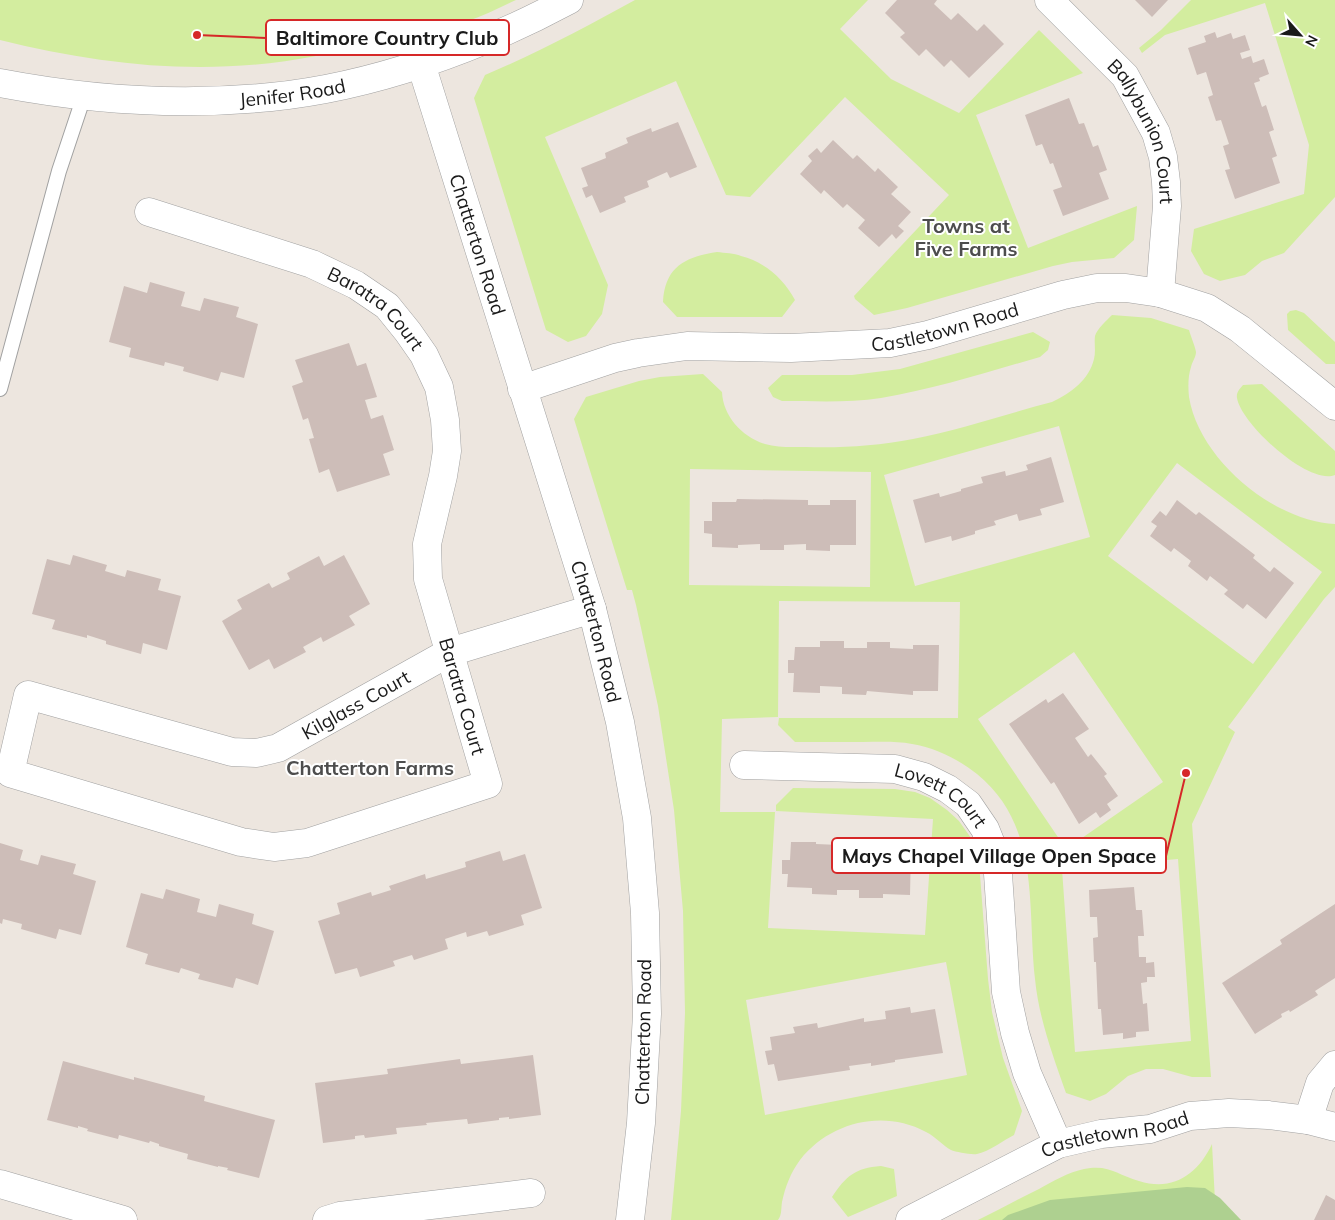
<svg xmlns="http://www.w3.org/2000/svg" width="1335" height="1220" viewBox="0 0 1335 1220" font-family="Mulish,sans-serif">
<style>
.grass{fill:#d3ed9f;fill-rule:evenodd}
.forest{fill:#aed090}
.building{fill:#cdbdb8}
.lines{fill:none;stroke-linecap:round;stroke-linejoin:round}
.service-casing{stroke:#a1a1a1;stroke-width:16}
.minor-casing{stroke:#a1a1a1;stroke-width:29}
.tertiary-casing{stroke:#a1a1a1;stroke-width:29}
.service{stroke:#fff;stroke-width:14}
.minor{stroke:#fff;stroke-width:28}
.tertiary{stroke:#fff;stroke-width:28}
.labels{text-anchor:middle;stroke-width:4;stroke-linejoin:round;paint-order:stroke}
.street-label{font-size:19px;fill:#1a1a1a;stroke:#fff}
.neighbourhood-label{font-size:20px;font-weight:bold;fill:#4d4d4d;stroke:#fff}
.leader{fill:none;stroke:#d62828;stroke-width:2}
.callout-dot{fill:#d62828;stroke:#fff;stroke-width:2}
.callout{fill:#fff;stroke:#d62828;stroke-width:2}
.callout-label{font-size:20px;text-anchor:middle;font-weight:bold;fill:#1a1a1a}
</style>
<rect width="100%" height="100%" fill="#ede6df"/>
<path class="grass" d="M 0,0 L 516,0 C 500,7 484,16 467,21 C 448,26 427,26 407,31 C 377,40 347,50 316,56 C 209,77 105,66 0,40 Z
M 635,0 L 868,0 L 840,29 L 891,79 L 959,113 L 1039,30 L 1083,73 L 976,115 L 1028,248 L 1137,206 L 1134,240 L 1114,258 L 1072,262 L 1053,266 L 907,308 L 874,315 L 855,299 L 854,296 L 949,195 L 845,97 L 750,197 L 726,195 L 676,81 L 545,137 L 608,285 L 602,314 L 586,336 L 568,342 L 546,330 L 474,98 L 485,75 C 537,53 586,27 635,0 Z
M 1191,0 L 1335,0 L 1335,197 L 1284,253 L 1262,261 L 1245,275 L 1220,281 L 1204,274 L 1191,251 L 1194,229 L 1304,194 L 1309,145 L 1265,3 L 1165,35 L 1142,53 L 1139,48 L 1161,30 Z
M 717,252 C 725,253 734,253 741,256 C 765,262 784,279 795,300 L 782,317 L 677,317 L 663,302 C 665,266 686,257 717,252 Z
M 1296,310 L 1304,313 L 1335,342 L 1335,364 L 1326,364 L 1288,330 L 1287,314 L 1290,311 Z
M 1112,315 L 1151,318 L 1189,330 C 1191,337 1195,346 1196,352 C 1196,357 1192,362 1191,367 C 1188,376 1188,387 1189,397 C 1199,459 1273,521 1335,524 L 1335,587 L 1324,599 L 1228,727 L 1235,732 L 1192,824 L 1211,1077 L 1192,1077 L 1163,1069 L 1146,1069 L 1128,1076 L 1106,1094 L 1090,1101 L 1066,1093 C 1053,1056 1039,1019 1035,979 C 1027,907 1041,826 977,774 C 958,759 936,748 912,744 C 896,741 880,742 863,742 C 840,742 817,742 795,742 L 778,725 L 779,718 L 958,718 L 960,602 L 779,601 L 778,717 L 722,719 L 720,812 L 775,812 L 768,928 L 925,935 L 933,819 L 776,811 L 776,805 L 793,788 L 895,789 L 915,792 L 930,798 L 947,810 L 959,821 L 971,838 L 979,862 L 988,979 L 992,1012 L 1003,1058 L 1022,1111 L 1014,1135 C 1004,1140 988,1152 977,1154 C 971,1155 956,1152 951,1150 C 943,1146 935,1136 926,1132 C 883,1109 830,1122 800,1160 C 791,1172 785,1187 782,1202 C 781,1208 782,1215 778,1220 L 671,1220 L 681,1111 L 685,1013 L 683,911 L 674,810 L 658,706 L 636,605 L 632,590 L 627,590 L 574,419 L 586,397 L 639,381 L 660,377 L 703,374 L 722,392 C 723,416 742,437 765,444 C 778,448 793,447 806,447 C 842,448 877,446 913,439 C 960,430 1006,414 1052,402 C 1071,393 1089,380 1094,359 C 1096,351 1094,343 1095,336 C 1097,329 1107,320 1112,315 ZM 1059,426 L 1090,537 L 915,586 L 884,475 ZM 1177,463 L 1322,572 L 1253,664 L 1108,556 ZM 690,469 L 871,472 L 870,587 L 689,585 ZM 1074,652 L 1163,782 L 1066,849 L 978,719 ZM 1178,859 L 1191,1041 L 1075,1052 L 1062,869 ZM 946,962 L 967,1075 L 765,1115 L 746,1000 Z
M 1033,332 L 1050,342 L 1048,350 L 1040,357 C 987,372 935,389 881,398 C 849,403 814,401 782,401 L 773,397 L 768,388 L 782,375 L 852,375 L 900,369 Z
M 1262,384 L 1335,451 L 1335,475 C 1309,486 1241,424 1237,398 C 1236,392 1240,389 1243,385 Z
M 1212,1144 L 1216,1220 L 978,1220 C 998,1210 1018,1199 1039,1189 C 1053,1181 1069,1172 1084,1169 C 1110,1164 1117,1175 1139,1181 C 1173,1192 1198,1174 1212,1144 Z
M 881,1166 L 894,1169 L 897,1196 L 848,1217 L 832,1197 C 846,1176 855,1168 881,1166 Z"/>
<path class="forest" d="M 1187,1187 L 1205,1188 L 1220,1198 L 1241,1220 L 1002,1220 L 1008,1215 L 1050,1200 Z"/>
<path class="building" d="M 897,0 L 937,0 L 934,4 L 951,20 L 958,13 L 977,31 L 984,24 L 1004,44 L 969,78 L 951,60 L 944,67 L 926,49 L 919,56 L 900,37 L 905,33 L 885,13 Z
M 1135,0 L 1168,0 L 1152,17 Z
M 1215,32 L 1217,38 L 1231,33 L 1233,39 L 1245,35 L 1250,50 L 1240,53 L 1242,59 L 1251,56 L 1253,63 L 1264,59 L 1269,74 L 1259,78 L 1260,81 L 1254,83 L 1262,107 L 1266,105 L 1274,130 L 1269,132 L 1277,156 L 1272,158 L 1280,183 L 1235,199 L 1225,170 L 1230,169 L 1223,146 L 1229,144 L 1221,120 L 1216,121 L 1208,97 L 1213,95 L 1206,72 L 1197,75 L 1188,48 L 1206,42 L 1204,36 Z
M 1069,98 L 1079,124 L 1084,123 L 1093,147 L 1098,145 L 1107,170 L 1099,173 L 1109,199 L 1063,216 L 1053,190 L 1062,187 L 1053,163 L 1050,164 L 1042,144 L 1036,146 L 1025,115 Z
M 678,122 L 697,167 L 670,178 L 667,172 L 647,181 L 649,187 L 624,197 L 626,202 L 600,213 L 592,195 L 586,198 L 582,188 L 588,186 L 581,168 L 606,158 L 605,153 L 628,143 L 626,138 L 651,128 L 652,132 Z
M 833,140 L 853,159 L 857,155 L 875,172 L 878,168 L 898,187 L 891,194 L 911,212 L 898,226 L 904,231 L 896,239 L 892,234 L 879,247 L 858,228 L 865,220 L 847,204 L 843,208 L 824,190 L 821,194 L 800,174 L 812,161 L 808,156 L 817,148 L 821,153 Z
M 150,282 L 185,292 L 181,306 L 200,311 L 204,298 L 239,307 L 236,317 L 258,324 L 244,378 L 221,372 L 218,381 L 183,371 L 184,367 L 165,362 L 164,366 L 129,357 L 131,348 L 109,342 L 124,286 L 147,293 Z
M 349,343 L 357,366 L 366,363 L 377,397 L 365,400 L 371,419 L 383,415 L 394,450 L 383,454 L 390,475 L 337,492 L 329,469 L 319,473 L 309,439 L 314,438 L 308,418 L 303,420 L 292,386 L 303,382 L 295,360 Z
M 1051,457 L 1064,502 L 1040,509 L 1042,515 L 1019,521 L 1017,514 L 994,521 L 996,525 L 975,531 L 975,534 L 952,541 L 951,536 L 925,543 L 913,500 L 939,493 L 940,497 L 961,491 L 961,489 L 983,483 L 981,477 L 1005,471 L 1006,476 L 1028,470 L 1026,465 Z
M 737,499 L 808,500 L 808,505 L 830,505 L 830,500 L 856,500 L 856,545 L 830,545 L 830,551 L 806,550 L 806,544 L 784,545 L 784,550 L 760,550 L 760,544 L 738,545 L 738,548 L 712,547 L 712,534 L 704,533 L 704,521 L 712,521 L 712,502 L 736,502 Z
M 1177,500 L 1196,515 L 1199,512 L 1255,555 L 1253,558 L 1270,572 L 1274,567 L 1294,583 L 1266,619 L 1247,604 L 1243,609 L 1224,594 L 1228,590 L 1210,576 L 1207,581 L 1188,566 L 1191,561 L 1174,548 L 1171,552 L 1150,536 L 1157,526 L 1151,522 L 1160,511 L 1166,516 Z
M 73,555 L 107,565 L 105,571 L 125,577 L 127,570 L 161,579 L 158,590 L 181,596 L 167,650 L 143,643 L 141,654 L 106,644 L 106,641 L 87,635 L 87,638 L 52,629 L 55,620 L 32,614 L 47,559 L 70,565 Z
M 344,555 L 370,604 L 349,616 L 355,625 L 323,642 L 321,637 L 303,647 L 306,652 L 274,669 L 269,659 L 249,670 L 222,621 L 242,609 L 237,600 L 269,583 L 272,588 L 290,579 L 287,573 L 319,556 L 324,566 Z
M 820,641 L 844,641 L 844,648 L 867,648 L 867,642 L 890,642 L 890,648 L 913,649 L 913,645 L 939,645 L 938,691 L 913,691 L 913,695 L 867,691 L 866,695 L 842,694 L 842,687 L 820,686 L 820,693 L 793,692 L 794,673 L 788,673 L 788,660 L 794,660 L 795,647 L 820,647 Z
M 1063,693 L 1089,729 L 1075,738 L 1088,757 L 1091,754 L 1107,774 L 1104,776 L 1118,796 L 1107,804 L 1111,810 L 1100,818 L 1096,812 L 1079,824 L 1054,782 L 1051,784 L 1009,724 L 1046,699 L 1048,703 Z
M 791,842 L 816,842 L 816,844 L 863,846 L 863,852 L 885,852 L 885,848 L 911,848 L 910,895 L 883,894 L 883,898 L 859,898 L 859,890 L 837,890 L 837,895 L 812,894 L 812,888 L 787,887 L 788,874 L 782,874 L 782,860 L 790,860 Z
M 0,843 L 23,850 L 20,860 L 38,865 L 41,855 L 76,864 L 73,874 L 96,881 L 81,935 L 59,929 L 56,939 L 21,929 L 22,924 L 3,919 L 2,924 L 0,923 Z
M 500,851 L 503,861 L 525,854 L 542,908 L 521,915 L 524,925 L 489,936 L 487,931 L 467,937 L 466,932 L 445,939 L 448,949 L 414,960 L 412,955 L 393,961 L 395,966 L 360,977 L 357,968 L 335,974 L 318,921 L 340,914 L 337,903 L 371,892 L 372,896 L 391,890 L 389,886 L 425,874 L 426,879 L 466,867 L 465,862 Z
M 1134,887 L 1136,910 L 1142,910 L 1144,936 L 1138,936 L 1139,957 L 1146,957 L 1146,963 L 1154,962 L 1155,977 L 1147,977 L 1147,982 L 1141,983 L 1143,1004 L 1147,1003 L 1149,1031 L 1136,1032 L 1136,1037 L 1123,1039 L 1123,1033 L 1103,1035 L 1101,1009 L 1098,1009 L 1096,962 L 1094,962 L 1093,938 L 1098,937 L 1097,917 L 1090,917 L 1089,890 Z
M 166,889 L 200,899 L 197,912 L 216,917 L 219,904 L 254,914 L 252,924 L 274,931 L 258,985 L 236,978 L 233,988 L 198,979 L 200,974 L 181,968 L 179,973 L 145,964 L 148,954 L 126,947 L 141,893 L 163,899 Z
M 1335,904 L 1335,978 L 1315,991 L 1318,995 L 1290,1012 L 1289,1010 L 1281,1014 L 1282,1017 L 1255,1034 L 1222,983 L 1282,944 L 1280,940 Z
M 910,1007 L 911,1013 L 935,1009 L 943,1053 L 895,1060 L 895,1062 L 871,1066 L 871,1063 L 849,1066 L 850,1070 L 778,1081 L 774,1064 L 768,1065 L 765,1051 L 772,1050 L 770,1037 L 795,1033 L 793,1027 L 817,1023 L 818,1028 L 864,1018 L 864,1022 L 886,1019 L 885,1011 Z
M 533,1055 L 541,1115 L 509,1119 L 509,1117 L 499,1118 L 499,1120 L 468,1124 L 467,1119 L 426,1123 L 427,1125 L 396,1128 L 397,1134 L 365,1138 L 364,1135 L 355,1136 L 355,1139 L 323,1143 L 315,1083 L 388,1074 L 387,1069 L 460,1059 L 461,1064 Z
M 63,1061 L 134,1080 L 134,1077 L 205,1096 L 204,1101 L 275,1120 L 259,1178 L 227,1170 L 228,1168 L 218,1166 L 218,1167 L 187,1159 L 188,1154 L 159,1146 L 159,1144 L 150,1141 L 149,1143 L 119,1135 L 118,1139 L 87,1131 L 88,1129 L 78,1126 L 78,1128 L 47,1120 Z
M 1326,1195 L 1335,1200 L 1335,1220 L 1314,1220 Z"/>
<g class="lines">
<g class="service-casing">
<path id="service" d="M 0,389 L 59,171 L 84,96"/>
</g>
<g class="minor-casing">
<g id="minor">
<path id="s1" d="M 1049,0 L 1125,76 L 1156,133 L 1163,157 L 1166,182 L 1167,206 L 1160,293"/>
<path id="s2" d="M 149,212 L 312,264 L 356,285 L 387,306 L 408,332 L 424,355 L 439,387 L 445,420 L 447,451 L 443,476 L 427,544 L 428,579 L 488,784 L 307,843 L 274,847 L 241,842 L 10,773 L 28,695 L 232,752 L 257,753 L 278,748 L 450,652 L 592,609"/>
<path id="s3" d="M 522,389 L 615,358 L 638,353 L 687,346 L 791,348 L 890,343 L 928,335 L 1063,295 L 1097,288 L 1126,288 L 1160,293 L 1207,308 L 1240,329 L 1335,406"/>
<path id="s4" d="M 744,765 L 895,769 L 924,777 L 948,789 L 968,804 L 985,829 L 997,859 L 1006,992 L 1015,1033 L 1027,1073 L 1058,1144"/>
<path d="M 1308,1120 L 1320,1083 L 1335,1065"/>
<path d="M 0,1184 L 123,1220"/>
<path d="M 327,1220 L 340,1216 L 531,1193"/>
<path id="s5" d="M 910,1220 L 1058,1144 L 1101,1134 L 1150,1129 L 1190,1116 L 1229,1113 L 1268,1115 L 1308,1120 L 1335,1127"/>
</g>
</g>
<g class="tertiary-casing">
<g id="tertiary">
<path id="s6" d="M 421,64 L 592,609 L 620,722 L 637,818 L 645,913 L 647,1014 L 641,1123 L 630,1220"/>
<path id="s7" d="M 0,83 C 89,100 181,106 271,97 C 372,87 480,48 569,0"/>
</g>
</g>
<use href="#service" class="service"/>
<use href="#minor" class="minor"/>
<use href="#tertiary" class="tertiary"/>
</g>
<g class="labels">
<g class="street-label">
<text dy="7" stroke="none"><textPath href="#s7" startOffset="294">Jenifer Road</textPath></text>
<text dy="7" stroke="none"><textPath href="#s1" startOffset="166">Ballybunion Court</textPath></text>
<text dy="7" stroke="none"><textPath href="#s6" startOffset="189">Chatterton Road</textPath></text>
<text dy="7" stroke="none"><textPath href="#s2" startOffset="250">Baratra Court</textPath></text>
<text dy="7" stroke="none"><textPath href="#s3" startOffset="431">Castletown Road</textPath></text>
<text dy="7" stroke="none"><textPath href="#s6" startOffset="594">Chatterton Road</textPath></text>
<text dy="7" stroke="none"><textPath href="#s2" startOffset="671">Baratra Court</textPath></text>
<text dy="7" stroke="none"><textPath href="#s2" startOffset="1688">Kilglass Court</textPath></text>
<text dy="7" stroke="none"><textPath href="#s4" startOffset="205">Lovett Court</textPath></text>
<text transform="translate(643 1032) rotate(-89)" y="7">Chatterton Road</text>
<text dy="7" stroke="none"><textPath href="#s5" startOffset="224">Castletown Road</textPath></text>
</g>
<g class="neighbourhood-label">
<text x="966" y="233">Towns at<tspan x="966" dy="23">Five Farms</tspan></text>
<text x="370" y="775">Chatterton Farms</text>
</g>
</g>
<path class="leader" d="M197 35L266 38M1186 773L1166 856"/>
<g class="callout-dot">
<circle cx="197" cy="35" r="5"/>
<circle cx="1186" cy="773" r="5"/>
</g>
<g class="callout">
<rect x="266" y="20" width="243" height="35" rx="5"/>
<rect x="832" y="838" width="334" height="35" rx="5"/>
</g>
<g class="callout-label">
<text x="387" y="45">Baltimore Country Club</text>
<text x="999" y="863">Mays Chapel Village Open Space</text>
</g>
<g transform="translate(1300 35) rotate(117)" stroke="#ffffff" stroke-width="4" paint-order="stroke">
<path d="M0-4L9 19L0 12L-9 19Z" fill="#1a1a1a"/>
<text y="-8" font-size="14" font-weight="bold" text-anchor="middle" fill="#1a1a1a">N</text>
</g>
</svg>
